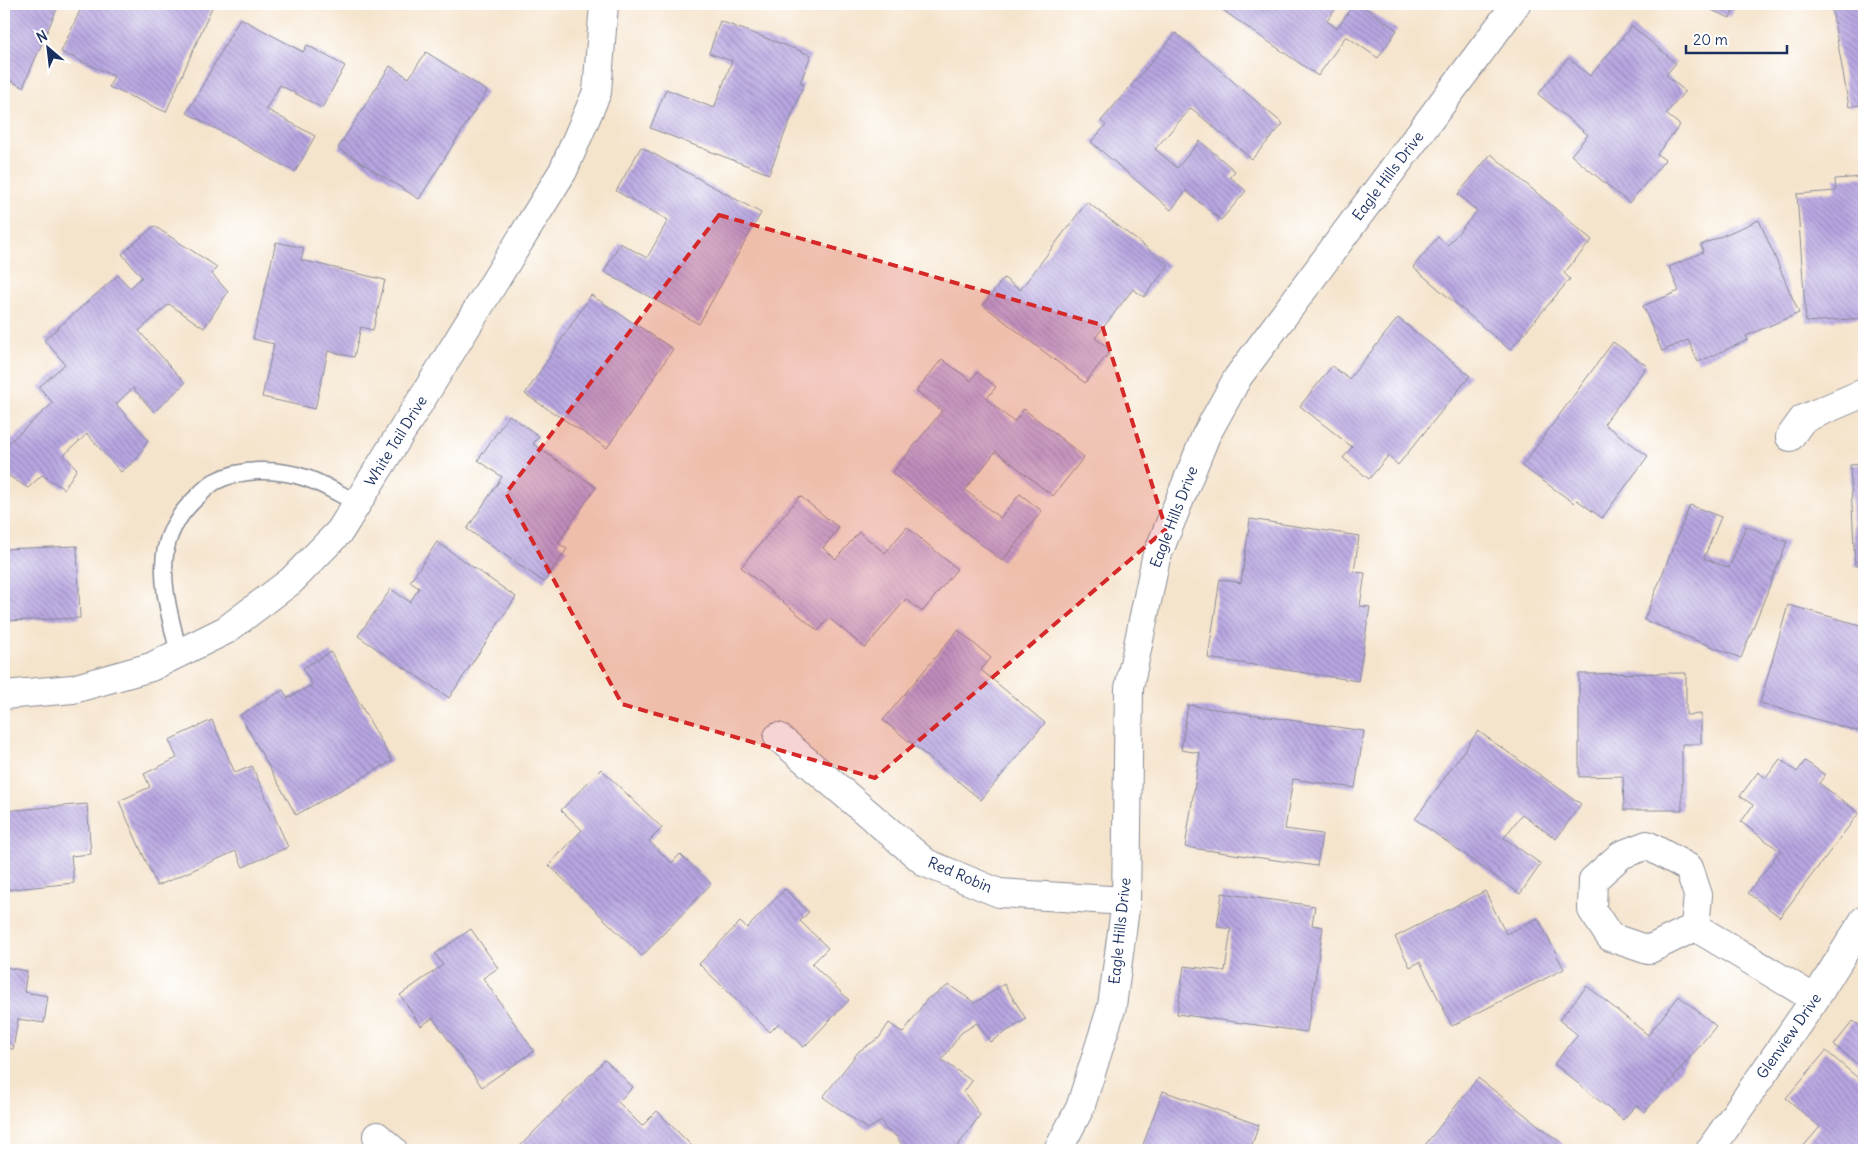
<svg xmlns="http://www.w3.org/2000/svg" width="1868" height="1154" viewBox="0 0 1868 1154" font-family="Delius,sans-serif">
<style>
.building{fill:url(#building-back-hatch)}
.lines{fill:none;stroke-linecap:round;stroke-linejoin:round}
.lane-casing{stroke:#888a95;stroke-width:19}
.street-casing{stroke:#888a95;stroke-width:30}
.lane{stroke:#fff;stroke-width:16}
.street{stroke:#fff;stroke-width:28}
.marked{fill:#d62828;fill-opacity:0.2;stroke:#d62828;stroke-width:4;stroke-dasharray:10 6;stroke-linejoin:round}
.labels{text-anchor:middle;stroke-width:4;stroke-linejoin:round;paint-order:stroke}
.street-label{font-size:15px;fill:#1b2f5e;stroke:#fff}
</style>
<defs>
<pattern id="building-back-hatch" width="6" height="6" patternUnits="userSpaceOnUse" patternTransform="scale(1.25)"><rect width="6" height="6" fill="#b8a6e1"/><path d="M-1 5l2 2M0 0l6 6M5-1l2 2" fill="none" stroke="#9588ba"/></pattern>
</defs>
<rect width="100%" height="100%" fill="#fff"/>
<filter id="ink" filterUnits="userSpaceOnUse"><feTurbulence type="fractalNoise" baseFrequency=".02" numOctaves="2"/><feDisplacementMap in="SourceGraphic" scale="10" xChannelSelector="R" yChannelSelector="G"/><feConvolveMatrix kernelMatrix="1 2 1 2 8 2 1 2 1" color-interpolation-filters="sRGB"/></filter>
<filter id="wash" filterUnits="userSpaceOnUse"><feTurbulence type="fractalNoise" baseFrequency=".0096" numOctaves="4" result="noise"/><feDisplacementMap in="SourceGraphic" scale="20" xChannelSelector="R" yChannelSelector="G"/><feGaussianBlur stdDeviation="1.12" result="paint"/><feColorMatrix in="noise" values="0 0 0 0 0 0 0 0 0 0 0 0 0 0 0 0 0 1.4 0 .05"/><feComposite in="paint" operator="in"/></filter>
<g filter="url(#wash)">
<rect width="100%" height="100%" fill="#f5e4cc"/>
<g id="blocks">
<path class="building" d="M 4,4 L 59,4 L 23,87 L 4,78 Z
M 83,4 L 213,5 L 166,112 L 109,87 L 114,76 L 61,52 Z
M 1214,4 L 1339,4 L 1327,21 L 1337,28 L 1354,4 L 1359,4 L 1397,30 L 1378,58 L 1346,36 L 1318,76 Z
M 1698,4 L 1736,4 L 1730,18 Z
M 1831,4 L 1864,4 L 1864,104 L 1849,107 Z
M 240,18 L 303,52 L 307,45 L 345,66 L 322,108 L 280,85 L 266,109 L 315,136 L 295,172 L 187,113 Z
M 720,21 L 811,55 L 800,83 L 804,84 L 769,174 L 650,128 L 666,89 L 714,108 L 732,61 L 709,53 Z
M 1632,26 L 1676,63 L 1666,75 L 1685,91 L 1666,114 L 1680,125 L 1657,154 L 1665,160 L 1629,203 L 1571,155 L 1588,135 L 1538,94 L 1568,58 L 1590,76 Z
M 1176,33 L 1283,124 L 1252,159 L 1191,108 L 1155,149 L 1177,168 L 1200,141 L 1235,171 L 1230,177 L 1246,191 L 1221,220 L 1186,191 L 1171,210 L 1091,142 L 1106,125 L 1101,121 Z
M 426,52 L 487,91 L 419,199 L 338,148 L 390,66 L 409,78 Z
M 641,147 L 761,213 L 699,324 L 604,272 L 620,243 L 647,258 L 668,220 L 616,191 Z
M 1491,154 L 1592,240 L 1564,273 L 1570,279 L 1510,350 L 1413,267 L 1438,237 L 1448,245 L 1477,211 L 1458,194 Z
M 1864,177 L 1864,278 L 1862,278 L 1864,318 L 1806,322 L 1797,194 L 1836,191 L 1835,179 Z
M 1087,202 L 1169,265 L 1144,297 L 1133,289 L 1095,338 L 1111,350 L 1085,383 L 983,305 L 1004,278 L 1020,290 Z
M 1759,220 L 1799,313 L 1746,336 L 1748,340 L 1698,362 L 1688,340 L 1662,351 L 1643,306 L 1679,291 L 1669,267 L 1703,252 L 1701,245 Z
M 154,226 L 217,267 L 212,274 L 228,292 L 204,328 L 169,304 L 139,331 L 185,383 L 154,412 L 133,388 L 116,404 L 148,440 L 137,459 L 121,472 L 87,434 L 64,455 L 77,469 L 64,489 L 42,475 L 28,488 L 4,473 L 4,447 L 53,403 L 39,387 L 65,364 L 44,340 L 118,275 L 130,288 L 142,277 L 122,254 Z
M 276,242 L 304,248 L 301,260 L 385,280 L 373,330 L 361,327 L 354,357 L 328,351 L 315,409 L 262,397 L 274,344 L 253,339 Z
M 591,295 L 673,349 L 607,448 L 525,394 Z
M 1398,318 L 1470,376 L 1398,465 L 1388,456 L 1369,479 L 1343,458 L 1352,447 L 1300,406 L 1332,366 L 1349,379 Z
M 1613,342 L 1647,366 L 1604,424 L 1648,456 L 1602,518 L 1577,500 L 1574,503 L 1522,466 Z
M 942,359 L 971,381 L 977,372 L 996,387 L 986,399 L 1014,422 L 1024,409 L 1084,457 L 1053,496 L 996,451 L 965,490 L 1000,518 L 1020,494 L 1042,511 L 1002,561 L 892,473 L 942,411 L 916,391 Z
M 509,415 L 539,436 L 533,444 L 596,487 L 558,543 L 567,549 L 544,582 L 467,529 L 502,477 L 478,460 Z
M 1864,464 L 1864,565 L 1855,566 L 1850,465 Z
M 800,496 L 839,528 L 823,548 L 836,559 L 859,532 L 885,553 L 907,527 L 957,569 L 922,612 L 906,599 L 865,648 L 829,618 L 818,631 L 741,567 Z
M 1690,505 L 1721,517 L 1704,558 L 1729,568 L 1746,526 L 1787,542 L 1741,658 L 1644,620 Z
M 1250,519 L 1359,536 L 1354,572 L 1365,573 L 1360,606 L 1370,607 L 1358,681 L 1208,658 L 1220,579 L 1241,583 Z
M 437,542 L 516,597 L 449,698 L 358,636 L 391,589 L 410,602 L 419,588 L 410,582 Z
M 77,546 L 80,618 L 4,621 L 4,549 Z
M 1788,605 L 1864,626 L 1864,733 L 1760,703 Z
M 958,630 L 991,658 L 981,670 L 1045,723 L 981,800 L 883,720 Z
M 331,652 L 392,761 L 296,815 L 240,715 L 283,690 L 288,698 L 312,685 L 303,668 Z
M 1686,673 L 1686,715 L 1701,714 L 1701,744 L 1682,744 L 1682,810 L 1624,810 L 1623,776 L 1579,777 L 1579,674 Z
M 1188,705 L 1364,731 L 1355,788 L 1293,779 L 1285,829 L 1322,834 L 1317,866 L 1185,847 L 1200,753 L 1181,750 Z
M 212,720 L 235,773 L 252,766 L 288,847 L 243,867 L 236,851 L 157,886 L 119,801 L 150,787 L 144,774 L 177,758 L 169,740 Z
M 1478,731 L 1581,804 L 1556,839 L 1522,814 L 1504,838 L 1541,864 L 1520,894 L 1415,819 Z
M 1780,759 L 1797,772 L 1805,761 L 1825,775 L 1819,783 L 1859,813 L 1780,917 L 1748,893 L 1780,851 L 1741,822 L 1753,805 L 1740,796 L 1758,772 L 1766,778 Z
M 601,769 L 662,828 L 649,841 L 672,863 L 680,854 L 711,884 L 642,956 L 549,865 L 582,830 L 561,810 Z
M 87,804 L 91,854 L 71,856 L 74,883 L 4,890 L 4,811 Z
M 785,889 L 809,912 L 800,921 L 828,948 L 812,964 L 849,1000 L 804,1047 L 779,1023 L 770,1032 L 699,964 L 740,922 L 747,928 Z
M 1485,891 L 1506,934 L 1538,918 L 1564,969 L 1452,1026 L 1420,962 L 1410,967 L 1395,937 Z
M 1222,893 L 1315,906 L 1312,925 L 1323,927 L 1307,1032 L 1177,1014 L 1184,966 L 1225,971 L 1231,929 L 1217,927 Z
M 471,929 L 498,968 L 483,978 L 534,1051 L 482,1087 L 433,1018 L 421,1026 L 400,995 L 443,965 L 435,954 Z
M 4,967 L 27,971 L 24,992 L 48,996 L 44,1023 L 18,1019 L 13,1049 L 4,1048 Z
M 1004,984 L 1026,1019 L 990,1042 L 977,1023 L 961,1033 L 942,1060 L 972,1081 L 964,1092 L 980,1115 L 955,1150 L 905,1150 L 896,1136 L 886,1129 L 881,1121 L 868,1129 L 823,1097 L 859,1051 L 879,1038 L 889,1023 L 903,1033 L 927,999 L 949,985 L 975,1003 Z
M 1587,986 L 1648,1035 L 1679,996 L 1716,1026 L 1645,1112 L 1636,1105 L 1623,1120 L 1554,1064 L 1578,1035 L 1559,1020 Z
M 1853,1021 L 1864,1029 L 1864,1069 L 1834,1045 Z
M 1826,1051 L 1864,1083 L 1864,1150 L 1800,1150 L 1820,1127 L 1786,1098 Z
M 605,1060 L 633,1087 L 618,1102 L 642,1126 L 657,1111 L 696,1150 L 521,1150 L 518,1148 Z
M 1478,1078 L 1570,1150 L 1421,1150 Z
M 1163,1091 L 1259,1125 L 1250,1150 L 1141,1150 Z"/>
</g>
</g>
<g filter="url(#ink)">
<use href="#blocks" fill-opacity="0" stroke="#888a95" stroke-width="1"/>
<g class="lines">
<g class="lane-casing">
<path id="lane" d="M 179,653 C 171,621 159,581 166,548 C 170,528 182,511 197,497 C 202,492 208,486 214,482 C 240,468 278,468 306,478 C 324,484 341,495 357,503"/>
</g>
<g class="street-casing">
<path id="street" d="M 1790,437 L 1803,419 L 1864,393
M 4,695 L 73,689 L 151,667 L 226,630 L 291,581 L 340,531 L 563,171 L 597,92 L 604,4
M 778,737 L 926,863 L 999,893 L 1126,901
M 1695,927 L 1698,895 L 1689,868 L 1647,845 L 1621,855 L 1593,880 L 1592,910 L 1610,937 L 1648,950 L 1695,927 L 1815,999
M 377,1136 L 393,1150
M 1058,1150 L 1080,1108 L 1112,1006 L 1126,901 L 1129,688 L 1156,558 L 1206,435 L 1238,377 L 1516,4
M 1710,1150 L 1815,999 L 1864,920"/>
</g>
<use href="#lane" class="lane"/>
<use href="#street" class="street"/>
</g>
</g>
<path class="marked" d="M 719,215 L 1102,325 L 1166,529 L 875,778 L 622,704 L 506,493 Z"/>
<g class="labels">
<g class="street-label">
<text transform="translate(1388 176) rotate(-53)" y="5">Eagle Hills Drive</text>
<text transform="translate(396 441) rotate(-58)" y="5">White Tail Drive</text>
<text transform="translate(1174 517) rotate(-69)" y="5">Eagle Hills Drive</text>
<text transform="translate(960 875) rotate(23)" y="5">Red Robin</text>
<text transform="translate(1120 931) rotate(-84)" y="5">Eagle Hills Drive</text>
<text transform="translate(1789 1036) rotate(-55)" y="5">Glenview Drive</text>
</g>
</g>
<rect width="1868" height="1154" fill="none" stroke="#fff" stroke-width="20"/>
<g transform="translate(48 48) rotate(332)" stroke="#ffffff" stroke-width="4" paint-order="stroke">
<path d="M0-4L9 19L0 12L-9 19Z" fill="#1b2f5e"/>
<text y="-8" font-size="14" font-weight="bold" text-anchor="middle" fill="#1b2f5e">N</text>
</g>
<path d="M1686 45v8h101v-8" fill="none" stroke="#1b2f5e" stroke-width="2.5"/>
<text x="1693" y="45" font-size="15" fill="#1b2f5e" stroke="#ffffff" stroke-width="4" paint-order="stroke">20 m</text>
</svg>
